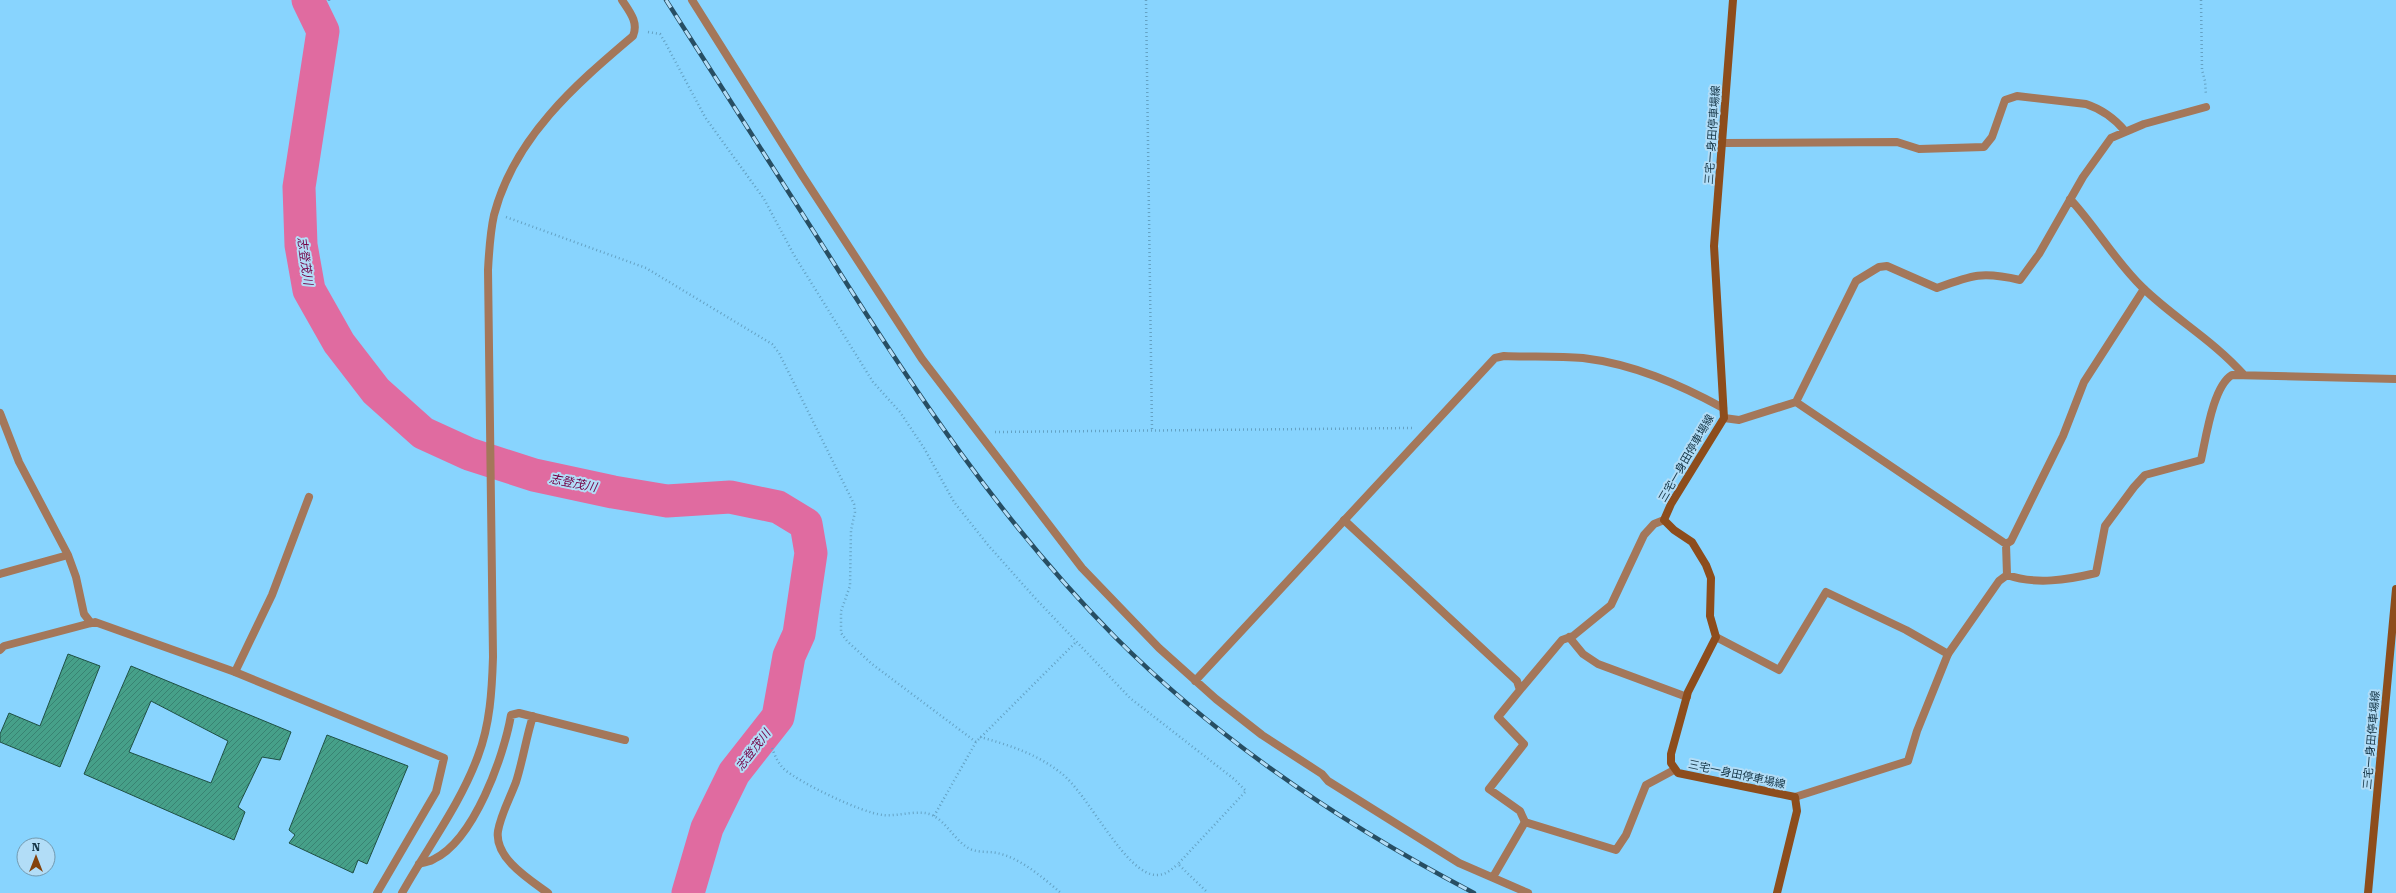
<svg xmlns="http://www.w3.org/2000/svg" width="2396" height="893" viewBox="0 0 2396 893" font-family="'Roboto Serif','Noto Sans JP',serif">
<style>
.lines{fill:none;stroke-linecap:round;stroke-linejoin:round}
.river{stroke:#e06ba0;stroke-width:33}
.building{fill:url(#building-hatch);stroke:#1f5044;fill-rule:evenodd}
.path{stroke:#64a2c4;stroke-width:2.5;stroke-dasharray:1 3;stroke-linecap:butt}
.service{stroke:#a4775a;stroke-width:8}
.minor{stroke:#a4775a;stroke-width:8}
.tertiary{stroke:#a4775a;stroke-width:8}
.secondary{stroke:#8d4d1c;stroke-width:8}
.rail-casing{stroke:#274e63;stroke-width:4.5}
.rail{stroke:#b2ddf7;stroke-width:3;stroke-dasharray:9;stroke-linecap:butt}
.labels{text-anchor:middle;stroke-width:4;stroke-linejoin:round;paint-order:stroke}
.street-label{font-size:11px;fill:#153546;stroke:#b2ddf7}
.water-label{font-size:12px;font-style:italic;fill:#730144;stroke:#b2ddf7}
</style>
<defs>
<pattern id="building-hatch" width="6" height="6" patternUnits="userSpaceOnUse"><rect width="6" height="6" fill="#46a089"/><path d="M-1 1l2-2M0 6l6-6M5 7l2-2" fill="none" stroke="#398372"/></pattern>
</defs>
<rect width="100%" height="100%" fill="#88d4fe"/>
<g class="lines">
<path class="river" d="M 308,0 L 323,31 L 299,187 L 301,245 L 309,290 L 339,343 L 376,391 L 423,433 L 469,454 L 534,475 L 613,492 L 667,501 L 730,497 L 778,507 L 806,524 L 811,553 L 799,634 L 789,656 L 778,717 L 734,773 L 707,828 L 688,893"/>
</g>
<path class="building" d="M 68,654 L 100,666 L 60,767 L 0,742 L 0,734 L 9,713 L 40,726 Z
M 131,666 L 291,732 L 280,760 L 262,757 L 238,807 L 245,812 L 234,840 L 84,774 ZM 151,701 L 228,741 L 211,783 L 129,752 Z
M 327,735 L 408,766 L 367,864 L 358,860 L 353,873 L 289,843 L 295,835 L 289,830 Z"/>
<g class="lines">
<path class="path" d="M 329,0 L 329,1
M 1146,0 L 1152,430
M 2201,0 L 2202,70 L 2205,81 L 2206,95
M 648,32 L 660,34 L 666,44 L 705,117 L 764,199 L 794,255 L 873,382 L 900,412 L 924,448 L 954,502 L 988,545 L 1035,598 L 1130,698 L 1234,779 L 1246,791 L 1178,864 L 1208,893
M 506,217 L 646,268 L 772,344 L 779,353 L 854,504 L 855,512 L 851,530 L 850,586 L 841,611 L 841,633 L 847,641 L 872,664 L 976,742
M 995,432 L 1412,428
M 980,737 C 1009,745 1037,754 1061,773 C 1088,793 1126,876 1157,875 C 1166,875 1172,869 1178,864
M 772,748 C 775,756 778,763 784,769 C 800,783 862,813 883,815 C 898,817 921,808 934,816 C 948,824 955,841 970,849 C 979,853 988,851 997,853 C 1021,858 1043,878 1061,893
M 934,816 L 976,742 L 1077,641"/>
<path class="service" d="M 0,413 L 19,462 L 68,555 L 76,577 L 84,614 L 91,623
M 1344,520 L 1517,681 L 1520,690 L 1562,640 L 1573,636 L 1611,605 L 1644,535 L 1654,524 L 1664,520
M 2006,544 L 2011,541 L 2063,436 L 2084,382 L 2144,289
M 0,574 L 68,555
M 1569,637 L 1583,654 L 1598,664 L 1687,697
M 1716,637 L 1779,670 L 1826,592 L 1906,630 L 1948,654
M 235,672 L 272,595 L 309,497
M 1520,690 L 1498,717 L 1524,744 L 1489,789 L 1520,811 L 1525,822 L 1616,850 L 1626,835 L 1646,785 L 1674,770"/>
<path class="minor" d="M 692,0 L 802,175 L 922,359 L 1082,568 L 1159,648 L 1216,699 L 1262,735 L 1322,774 L 1328,781 L 1459,863 L 1528,893
M 1722,143 L 1897,142 L 1919,149 L 1984,147 L 1992,137 L 2005,100 L 2017,96 L 2086,104 C 2101,109 2115,119 2125,131
M 2070,199 C 2096,227 2115,261 2143,288 C 2175,319 2213,340 2244,375
M 1796,402 L 1856,281 L 1879,267 L 1887,266 L 1937,288 C 1972,275 1982,271 2020,280 L 2039,254 L 2083,177 L 2111,138 L 2144,124 L 2206,107
M 1724,418 L 1739,420 L 1796,402 L 2006,544 L 2007,575 L 1999,581 L 1948,654 L 1917,731 L 1908,761 L 1795,797
M 2007,575 C 2036,585 2067,580 2096,573 L 2105,526 L 2134,487 L 2145,475 L 2201,460 C 2206,438 2213,386 2232,375 L 2396,379
M 0,650 L 4,646 L 95,622 L 235,672 L 444,758 L 436,792 L 377,893
M 1195,681 L 1495,358 L 1504,356 C 1530,357 1557,356 1583,358 C 1633,364 1679,384 1723,408
M 533,716 C 526,738 523,760 516,782 C 510,798 501,814 498,831 C 494,858 530,880 548,893
M 419,864 C 424,862 430,862 434,859 C 474,840 504,756 511,715 L 519,713 L 625,740
M 1493,877 L 1525,822"/>
<path class="tertiary" d="M 402,893 C 427,848 460,805 478,756 C 490,725 492,690 493,657 L 488,270 C 489,251 490,233 494,215 C 514,138 575,85 633,36 C 639,22 629,11 622,0"/>
<path class="secondary" d="M 1733,0 L 1714,246 L 1724,418 L 1671,504 L 1664,520 L 1674,530 L 1692,542 L 1706,565 L 1711,578 L 1710,616 L 1716,637 L 1688,692 L 1671,754 L 1671,763 L 1678,773 L 1795,797 L 1797,811 L 1777,893
M 2368,893 L 2396,589"/>
<g class="rail-casing">
<path id="rail" d="M 666,0 C 720,85 774,169 828,254 C 913,389 1002,523 1115,637 C 1219,741 1344,825 1474,893"/>
</g>
<use href="#rail" class="rail"/>
</g>
<g class="labels">
<g class="street-label">
<text transform="translate(1712 135) rotate(-86)" y="4">三宅一身田停車場線</text>
<text transform="translate(1686 458) rotate(-60)" y="4">三宅一身田停車場線</text>
<text transform="translate(2371 740) rotate(-85)" y="4">三宅一身田停車場線</text>
<text transform="translate(1737 774) rotate(12)" y="4">三宅一身田停車場線</text>
</g>
<g class="water-label">
<text transform="translate(305 261) rotate(82)" y="4">志登茂川</text>
<text transform="translate(573 483) rotate(11)" y="4">志登茂川</text>
<text transform="translate(753 750) rotate(-52)" y="4">志登茂川</text>
</g>
</g>
<g transform="translate(36 857)"><circle r="19" fill="#b2ddf7" stroke="#739ab0"/>
<path d="M0-3L7 15L0 10L-7 15Z" fill="#84430d"/>
<text y="-6" font-size="11" font-weight="bold" text-anchor="middle" fill="#153546">N</text>
</g>
</svg>
